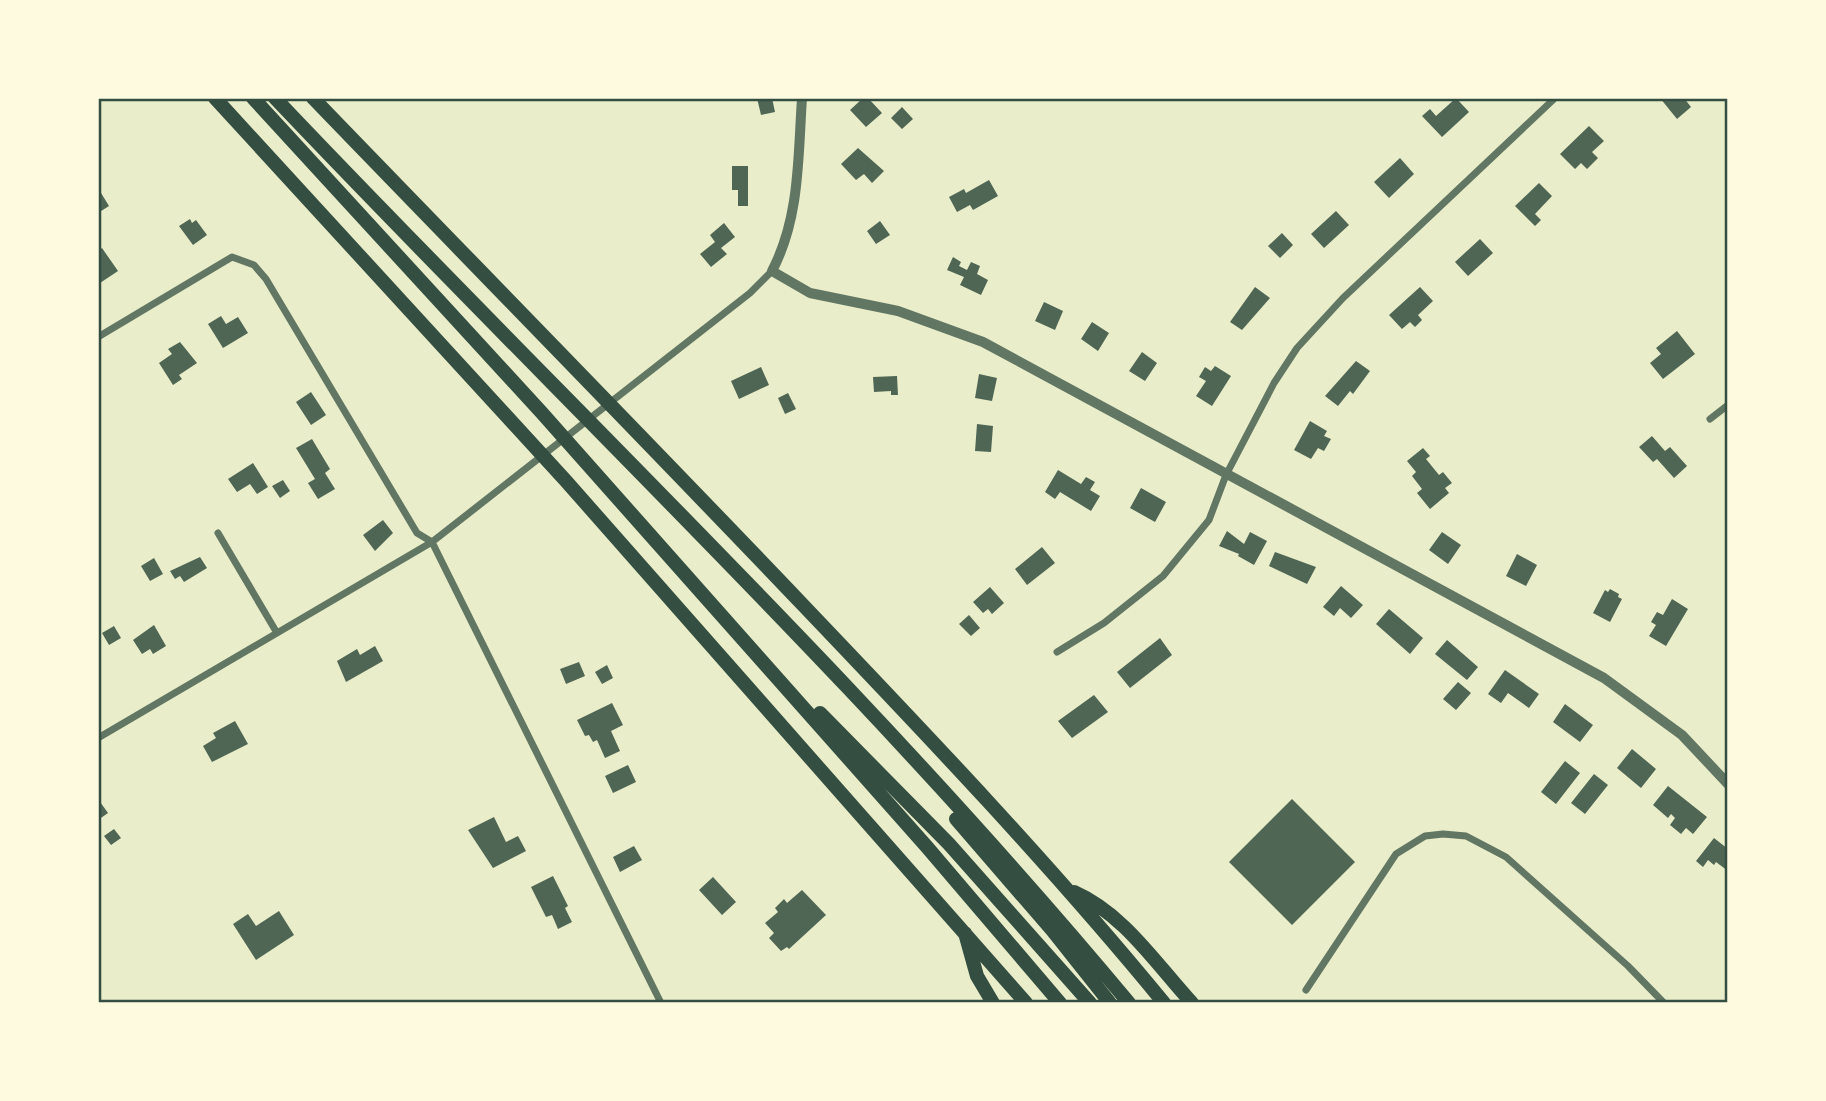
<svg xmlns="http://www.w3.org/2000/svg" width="1826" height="1101" viewBox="0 0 1826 1101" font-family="'Asap Condensed',sans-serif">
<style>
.building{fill:#4f6655}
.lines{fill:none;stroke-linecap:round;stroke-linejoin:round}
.minor{stroke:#617663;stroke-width:7}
.tertiary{stroke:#617663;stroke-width:10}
.motorway{stroke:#344e41;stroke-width:14}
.neatline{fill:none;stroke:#344e41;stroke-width:2.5}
</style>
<rect width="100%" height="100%" fill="#e9edc9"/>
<path class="building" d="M 757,98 L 772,98 L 775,112 L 761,115 Z
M 863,98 L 868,98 L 882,113 L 866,127 L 850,110 Z
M 1456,98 L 1469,112 L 1442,137 L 1422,116 L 1430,109 L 1436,116 Z
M 1660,98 L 1684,98 L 1691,107 L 1677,119 Z
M 902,107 L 913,119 L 902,129 L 891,118 Z
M 1589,126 L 1604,141 L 1592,152 L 1598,158 L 1587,169 L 1581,163 L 1575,169 L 1560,154 Z
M 858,148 L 884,171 L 872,183 L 864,174 L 856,180 L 841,164 Z
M 1400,158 L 1414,174 L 1389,198 L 1374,182 Z
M 732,166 L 748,166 L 748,206 L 738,206 L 738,190 L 732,190 Z
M 989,180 L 998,196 L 973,210 L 970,205 L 957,212 L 949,197 L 964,189 L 966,193 Z
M 1539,183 L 1552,196 L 1535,214 L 1541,220 L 1535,226 L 1515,206 Z
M 98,188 L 109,206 L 98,213 Z
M 1336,211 L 1349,225 L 1324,248 L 1311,234 Z
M 190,219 L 192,223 L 196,220 L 207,235 L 193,245 L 179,226 Z
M 880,221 L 890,235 L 876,244 L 867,231 Z
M 724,223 L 735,237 L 721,248 L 727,254 L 711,267 L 700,254 L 715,242 L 710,235 Z
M 1282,233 L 1293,245 L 1280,258 L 1268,246 Z
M 1480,239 L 1493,253 L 1468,276 L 1455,262 Z
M 102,248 L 118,271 L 100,283 L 98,251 Z
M 953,257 L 961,262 L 959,266 L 967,270 L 971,262 L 980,266 L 977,274 L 988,280 L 981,295 L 960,285 L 964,277 L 947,270 Z
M 1255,287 L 1270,298 L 1242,330 L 1230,322 Z
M 1420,287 L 1433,301 L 1418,315 L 1422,320 L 1415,327 L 1410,322 L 1402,329 L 1389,315 Z
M 1044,302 L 1063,311 L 1055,330 L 1035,321 Z
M 221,316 L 226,324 L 238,317 L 248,333 L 223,348 L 208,324 Z
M 1092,322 L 1109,333 L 1098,351 L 1081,339 Z
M 1677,331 L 1695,354 L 1663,379 L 1650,363 L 1661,354 L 1656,348 Z
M 180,342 L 197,363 L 179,375 L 182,379 L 173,385 L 159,363 L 172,354 L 168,349 Z
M 1142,352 L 1157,363 L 1145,381 L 1129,371 Z
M 1356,361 L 1370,371 L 1353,394 L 1350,391 L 1338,406 L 1325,396 Z
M 1215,366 L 1231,376 L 1212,406 L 1196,396 L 1206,381 L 1199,377 L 1205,367 L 1211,371 Z
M 761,367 L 769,385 L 739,399 L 731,381 Z
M 979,374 L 997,378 L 992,401 L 975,398 Z
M 897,376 L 898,395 L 891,395 L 891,391 L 874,392 L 873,377 Z
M 311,392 L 326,415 L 311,425 L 296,402 Z
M 788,393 L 796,409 L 785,414 L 778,398 Z
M 1310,421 L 1327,431 L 1324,436 L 1331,439 L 1324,451 L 1318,448 L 1311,459 L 1294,450 Z
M 977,424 L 993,426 L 991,452 L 975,451 Z
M 1652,436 L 1665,451 L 1670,447 L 1687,466 L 1674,478 L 1657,459 L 1653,462 L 1639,447 Z
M 312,439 L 330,469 L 325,473 L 335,489 L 318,499 L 308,483 L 315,479 L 296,448 Z
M 1423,448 L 1430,456 L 1426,459 L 1439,475 L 1443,472 L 1452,483 L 1445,488 L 1449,493 L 1430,509 L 1417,493 L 1422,489 L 1412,476 L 1416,472 L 1407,461 Z
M 253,463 L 268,487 L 257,494 L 250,484 L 237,492 L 228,479 Z
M 1058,470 L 1081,484 L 1086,477 L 1095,482 L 1090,490 L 1100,496 L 1091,511 L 1060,492 L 1055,499 L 1045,492 Z
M 283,480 L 290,491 L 280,498 L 272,486 Z
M 1141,488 L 1166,502 L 1155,522 L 1130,508 Z
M 383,520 L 393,533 L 375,551 L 363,535 Z
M 1227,531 L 1244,544 L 1250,532 L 1267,541 L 1254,565 L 1238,556 L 1239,554 L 1219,546 Z
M 1442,532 L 1461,545 L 1448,564 L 1429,550 Z
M 1042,547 L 1055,563 L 1027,585 L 1015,569 Z
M 1275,552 L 1316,567 L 1307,584 L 1269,566 Z
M 1517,554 L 1537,565 L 1526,586 L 1506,576 Z
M 200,557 L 207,568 L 184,582 L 180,576 L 175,579 L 170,571 Z
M 154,558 L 163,574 L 150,581 L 141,566 Z
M 1341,586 L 1363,605 L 1351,618 L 1340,608 L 1334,616 L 1323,607 Z
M 990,587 L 1004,603 L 992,614 L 988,609 L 983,613 L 973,602 Z
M 1610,589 L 1619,594 L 1618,597 L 1622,599 L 1610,622 L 1593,613 L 1605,590 L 1608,592 Z
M 1672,599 L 1688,609 L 1666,646 L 1649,636 L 1656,625 L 1651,622 L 1657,612 L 1663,615 Z
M 1389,609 L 1423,638 L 1410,654 L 1376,624 Z
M 969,615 L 980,628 L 971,636 L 959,624 Z
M 154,625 L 166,646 L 153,654 L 150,649 L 142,654 L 133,640 Z
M 114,626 L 121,638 L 109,645 L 102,633 Z
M 1160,638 L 1172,655 L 1130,688 L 1117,672 Z
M 1447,640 L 1478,667 L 1467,680 L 1435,654 Z
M 375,646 L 383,661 L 346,682 L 337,661 L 357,649 L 360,655 Z
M 579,662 L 585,676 L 566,684 L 560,669 Z
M 607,665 L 613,678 L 602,684 L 595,672 Z
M 1505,670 L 1539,694 L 1529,708 L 1508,693 L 1501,703 L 1488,694 Z
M 1458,682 L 1471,693 L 1456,710 L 1443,699 Z
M 1094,695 L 1108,712 L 1072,738 L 1058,721 Z
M 612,703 L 623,725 L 611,731 L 620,751 L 605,758 L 597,740 L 593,742 L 589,735 L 585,736 L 577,720 Z
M 1565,704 L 1593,725 L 1580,742 L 1553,722 Z
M 235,721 L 248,744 L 212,762 L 203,746 L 216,738 L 213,733 Z
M 1632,749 L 1656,769 L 1641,788 L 1617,768 Z
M 1565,761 L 1580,773 L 1556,804 L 1541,792 Z
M 628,765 L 636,782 L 613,793 L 605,776 Z
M 1594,774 L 1608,785 L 1585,814 L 1571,803 Z
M 1668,786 L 1707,817 L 1693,834 L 1686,828 L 1681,834 L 1670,825 L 1675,818 L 1671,814 L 1668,818 L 1653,805 Z
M 98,799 L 108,813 L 98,820 Z
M 1292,799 L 1355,862 L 1292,925 L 1229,862 Z
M 494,817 L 506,842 L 518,836 L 526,851 L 493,868 L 468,830 Z
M 114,829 L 121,838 L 111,845 L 104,836 Z
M 1714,838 L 1728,849 L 1728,871 L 1716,862 L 1714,865 L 1708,860 L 1703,867 L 1696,861 Z
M 634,846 L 642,860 L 620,872 L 613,857 Z
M 553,876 L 568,906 L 565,908 L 572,922 L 558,929 L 552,915 L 546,917 L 531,887 Z
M 713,877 L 736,902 L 722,915 L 699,890 Z
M 802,890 L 826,915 L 789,949 L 787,947 L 781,951 L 769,938 L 774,933 L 765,923 L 778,912 L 775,908 L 784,899 L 787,903 Z
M 279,911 L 294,935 L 256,960 L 233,924 L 248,914 L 256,926 Z"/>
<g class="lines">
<path class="minor" d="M 98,337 L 232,257 L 254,265 L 266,279 L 417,533 L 432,542 L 661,1003
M 1710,419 L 1728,405
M 218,533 L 277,633
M 1057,652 L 1104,623 L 1163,576 L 1209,520 L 1226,475 L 1274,383 L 1297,348 L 1343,298 L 1555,98
M 98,738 L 432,542 L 750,293 L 772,271
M 1306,990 L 1396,854 L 1425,836 L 1443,834 L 1466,836 L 1506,857 L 1628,966 L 1664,1003"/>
<path class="tertiary" d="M 802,98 C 798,157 800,218 772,271 L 810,293 L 898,311 L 983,342 L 1604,678 L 1682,735 L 1728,784"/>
<path class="motorway" d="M 215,98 L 566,481 L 1026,1003
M 253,98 L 542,413 L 927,847 L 1060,1003
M 275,98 C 560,399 864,684 1129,1003
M 313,98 C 476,267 641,435 803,605 C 927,735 1050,864 1164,1003
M 820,713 L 949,844 L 1090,1003
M 956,819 L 1052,930 L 1110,1003
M 1074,892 C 1124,914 1156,964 1192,1003
M 965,933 L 977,976 L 993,1003"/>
</g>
<rect width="1826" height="1101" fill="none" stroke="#fefae0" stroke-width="200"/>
<rect x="100" y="100" width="1626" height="901" class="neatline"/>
</svg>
